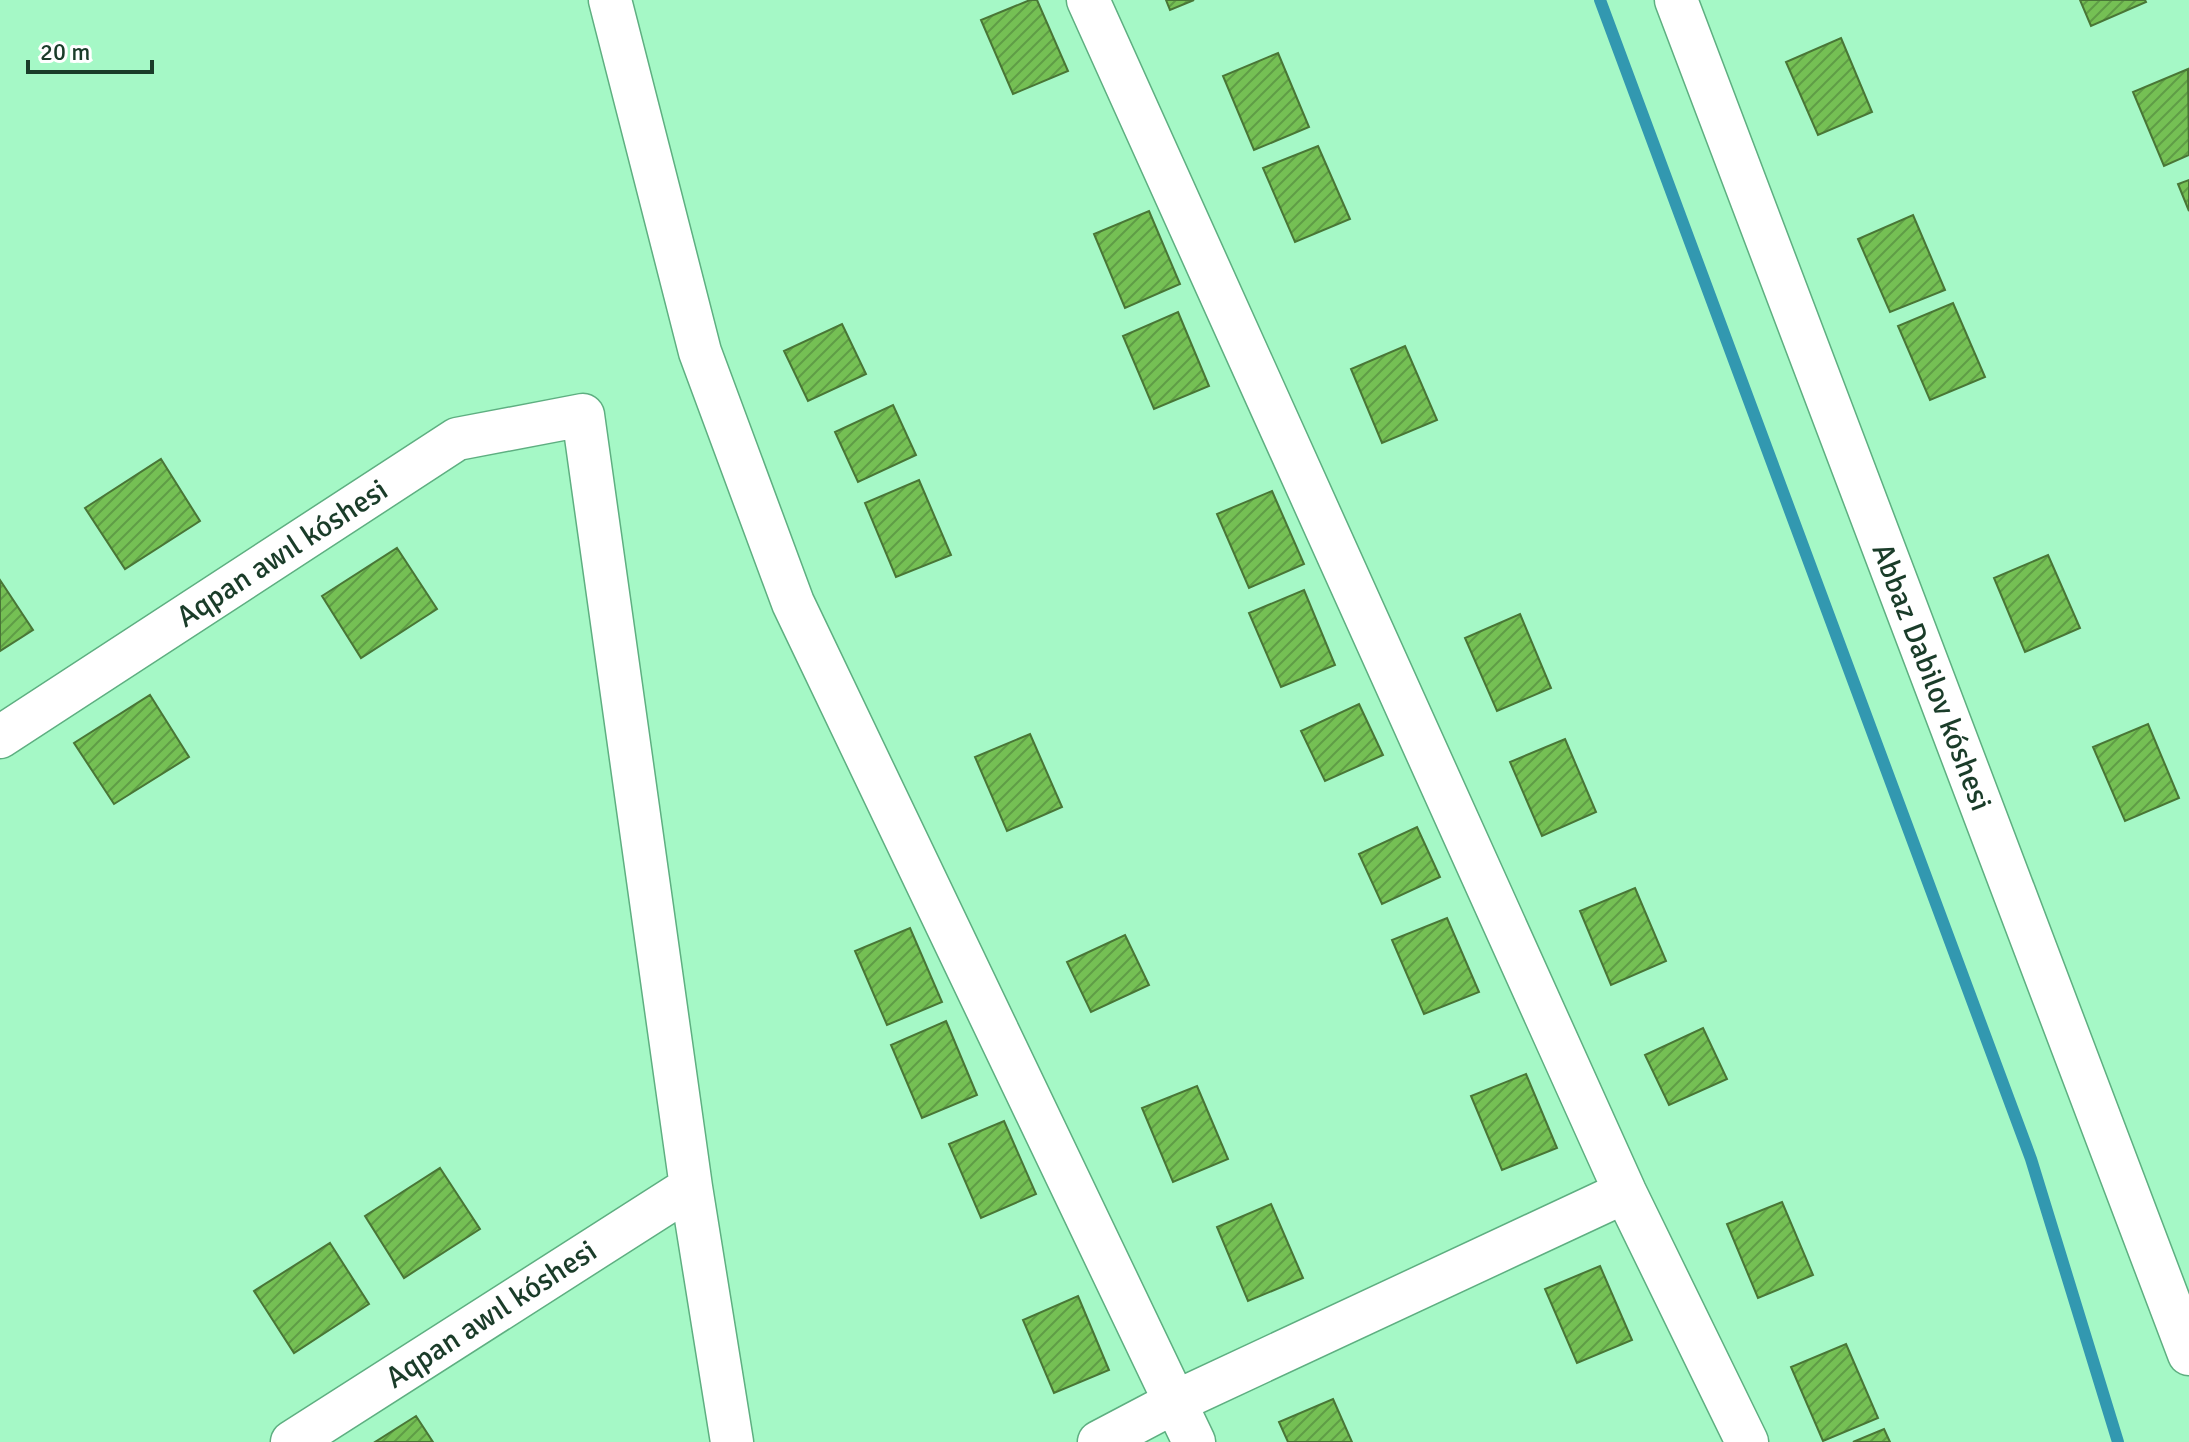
<svg xmlns="http://www.w3.org/2000/svg" width="2189" height="1442" viewBox="0 0 2189 1442" font-family="Signika,sans-serif">
<style>
.lines{fill:none;stroke-linecap:round;stroke-linejoin:round}
.stream{stroke:#3298b0;stroke-width:12}
.building{fill:url(#building-hatch);stroke:#497636;stroke-width:2}
.minor-casing{stroke:#5eaf81;stroke-width:45}
.minor{stroke:#fff;stroke-width:42}
.labels{text-anchor:middle;stroke-width:7;stroke-linejoin:round;paint-order:stroke}
.street-label{font-size:30px;fill:#1a3c29;stroke:#fff}
</style>
<defs>
<pattern id="building-hatch" width="6" height="6" patternUnits="userSpaceOnUse" patternTransform="scale(2)"><rect width="6" height="6" fill="#75c054"/><path d="M-1 1l2-2M0 6l6-6M5 7l2-2" fill="none" stroke="#5f9d46"/></pattern>
</defs>
<rect width="100%" height="100%" fill="#a5f8c6"/>
<g class="lines">
<path class="stream" d="M 1600,0 L 2031,1159 L 2118,1442"/>
</g>
<path class="building" d="M 1030,0 L 1037,0 L 1068,71 L 1013,94 L 981,20 Z
M 1166,0 L 1194,0 L 1170,10 Z
M 2080,0 L 2145,0 L 2146,2 L 2091,26 Z
M 1841,38 L 1872,112 L 1818,135 L 1786,62 Z
M 1278,53 L 1309,127 L 1254,150 L 1223,76 Z
M 2188,69 L 2189,155 L 2164,166 L 2133,92 Z
M 1318,146 L 1350,219 L 1295,242 L 1263,168 Z
M 2189,180 L 2189,211 L 2178,184 Z
M 1149,211 L 1180,284 L 1125,308 L 1094,234 Z
M 1913,215 L 1945,290 L 1890,312 L 1858,239 Z
M 1953,303 L 1985,377 L 1930,400 L 1898,326 Z
M 1178,312 L 1209,386 L 1154,409 L 1123,336 Z
M 842,324 L 866,374 L 808,401 L 784,351 Z
M 1405,346 L 1437,420 L 1382,443 L 1351,369 Z
M 893,405 L 916,455 L 858,482 L 835,432 Z
M 161,459 L 200,521 L 125,569 L 85,508 Z
M 919,480 L 951,555 L 896,577 L 865,503 Z
M 1272,491 L 1304,564 L 1249,588 L 1217,514 Z
M 397,548 L 437,609 L 361,658 L 322,596 Z
M 2048,555 L 2080,628 L 2025,652 L 1994,578 Z
M 0,580 L 33,630 L 0,651 Z
M 1304,590 L 1335,665 L 1281,687 L 1249,613 Z
M 1520,614 L 1551,688 L 1497,711 L 1465,638 Z
M 150,695 L 189,757 L 114,804 L 74,743 Z
M 1359,704 L 1383,755 L 1325,781 L 1301,731 Z
M 2148,724 L 2179,798 L 2125,821 L 2093,747 Z
M 1030,734 L 1062,807 L 1007,831 L 975,757 Z
M 1565,739 L 1596,812 L 1542,836 L 1510,762 Z
M 1417,827 L 1440,877 L 1382,904 L 1359,854 Z
M 1635,888 L 1666,961 L 1611,985 L 1580,911 Z
M 1447,918 L 1479,992 L 1424,1014 L 1392,940 Z
M 910,928 L 942,1002 L 887,1025 L 855,951 Z
M 1125,935 L 1149,985 L 1091,1012 L 1067,962 Z
M 946,1021 L 977,1095 L 922,1118 L 891,1045 Z
M 1703,1028 L 1727,1079 L 1669,1105 L 1645,1055 Z
M 1526,1074 L 1557,1148 L 1502,1170 L 1471,1096 Z
M 1197,1086 L 1228,1159 L 1173,1182 L 1142,1108 Z
M 1004,1121 L 1036,1194 L 981,1218 L 949,1144 Z
M 440,1168 L 480,1229 L 404,1278 L 365,1216 Z
M 1782,1202 L 1813,1275 L 1758,1298 L 1727,1224 Z
M 1271,1204 L 1303,1278 L 1248,1301 L 1217,1227 Z
M 330,1243 L 369,1304 L 294,1353 L 254,1291 Z
M 1600,1266 L 1632,1340 L 1577,1363 L 1545,1289 Z
M 1078,1296 L 1109,1370 L 1054,1393 L 1023,1320 Z
M 1846,1344 L 1878,1418 L 1823,1441 L 1791,1367 Z
M 1333,1399 L 1352,1442 L 1288,1442 L 1279,1422 Z
M 416,1416 L 433,1442 L 375,1442 Z
M 1884,1429 L 1890,1442 L 1853,1442 Z"/>
<g class="lines">
<g class="minor-casing">
<path id="minor" d="M 610,0 L 700,352 L 793,603 L 1194,1442
M 1088,0 L 1625,1192 L 1747,1442
M 1676,0 L 2189,1354
M 0,737 L 457,439 L 583,415 L 691,1187 L 732,1442
M 292,1442 L 691,1187
M 1099,1442 L 1175,1402 L 1625,1192"/>
</g>
<use href="#minor" class="minor"/>
</g>
<g class="labels">
<g class="street-label">
<text transform="translate(282 553) rotate(-33)" y="10">Aqpan awıl kóshesi</text>
<text transform="translate(1932 677) rotate(69)" y="10">Abbaz Dabilov kóshesi</text>
<text transform="translate(491 1314) rotate(-33)" y="10">Aqpan awıl kóshesi</text>
</g>
</g>
<path d="M28 60v12h124v-12" fill="none" stroke="#1a3c29" stroke-width="4"/>
<text x="40" y="60" font-size="24" fill="#1a3c29" stroke="#ffffff" stroke-width="6" paint-order="stroke">20 m</text>
</svg>
